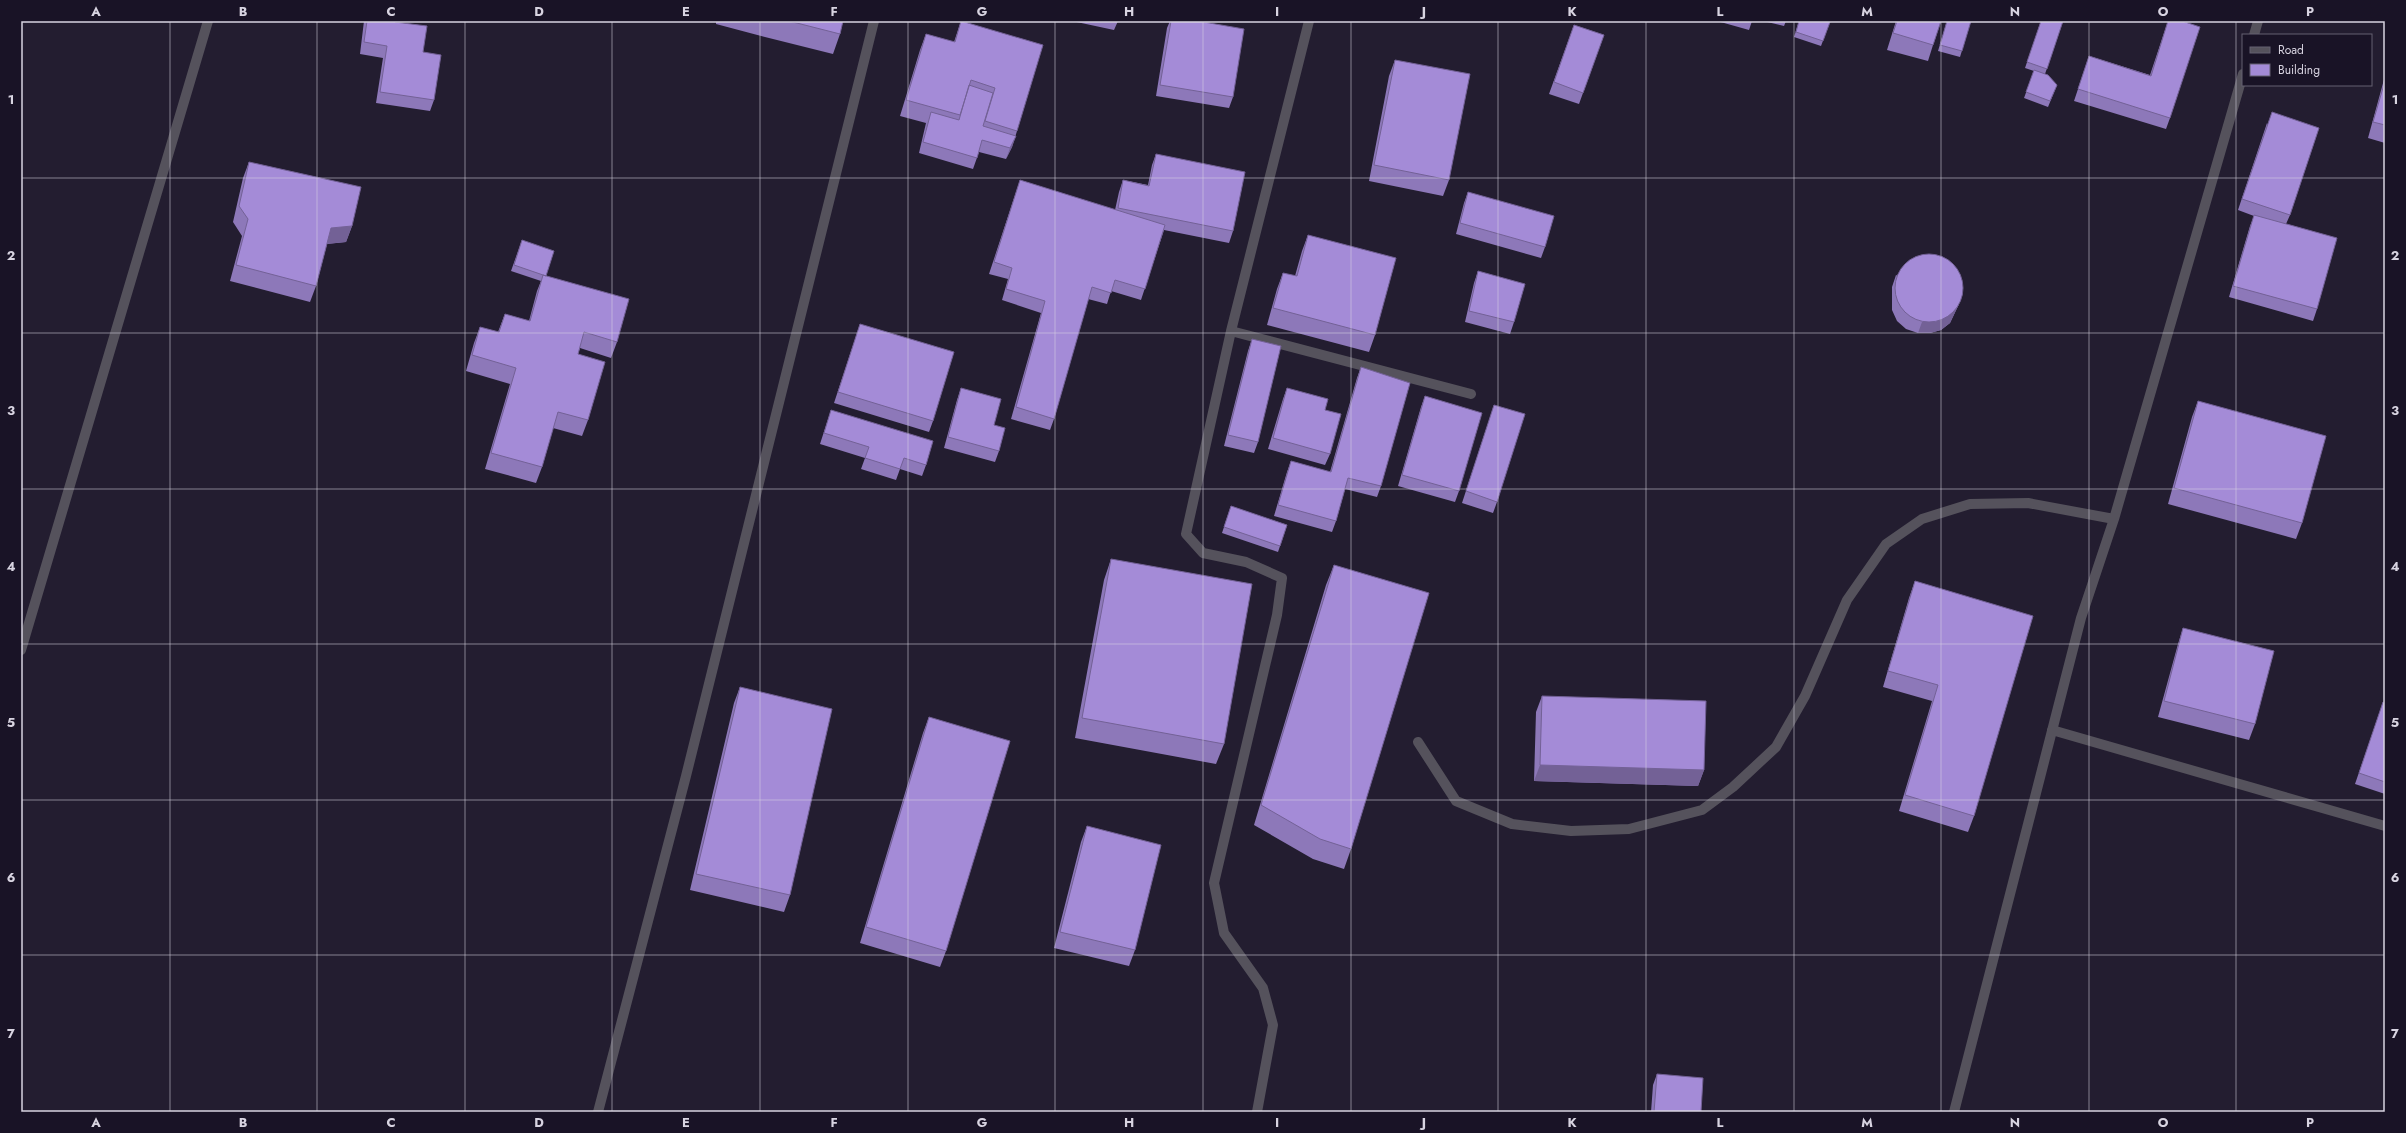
<svg xmlns="http://www.w3.org/2000/svg" width="2406" height="1133" viewBox="0 0 2406 1133" font-family="Jost,sans-serif">
<style>
.lines{fill:none;stroke-linecap:round;stroke-linejoin:round}
.street{stroke:#55525c;stroke-width:10}
.wall{fill:#8d78b9}
.shaded-wall{fill:#736196}
.building{fill:#a48bd7;stroke:#736196}
.grid{fill:none;stroke:#d8d4e1;stroke-width:1;stroke-opacity:0.55}
.neatline{fill:none;stroke:#d8d4e1;stroke-width:1.5}
.grid-label{font-size:13px;text-anchor:middle;font-weight:bold;fill:#d8d4e1}
</style>
<rect width="100%" height="100%" fill="#231d30"/>
<g class="lines">
<path class="street" d="M 2254,35 L 2258,21
M 1231,331 L 1471,394
M 21,650 L 208,21
M 2052,730 L 2385,826
M 1418,742 L 1456,801 L 1512,824 L 1571,831 L 1629,829 L 1702,810 L 1733,787 L 1776,747 L 1805,696 L 1847,600 L 1886,544 L 1922,519 L 1970,504 L 2028,503 L 2114,519
M 598,1112 L 686,776 L 874,21
M 1257,1112 L 1273,1025 L 1263,988 L 1224,933 L 1214,883 L 1277,615 L 1282,578 L 1246,562 L 1203,553 L 1186,534 L 1231,331 L 1309,21
M 1954,1112 L 2081,618 L 2114,519 L 2243,74"/>
</g>
<path class="wall" d="M 364,21 L 395,21 L 423,52 L 434,100 L 430,111 L 376,103 L 383,58 L 360,54 Z
M 716,21 L 843,21 L 840,34 L 833,54 L 769,38 L 716,24 Z
M 961,21 L 1017,131 L 1012,147 L 1006,159 L 979,152 L 973,169 L 919,153 L 926,123 L 900,116 L 920,50 L 926,34 L 954,42 Z
M 1072,21 L 1118,21 L 1114,30 Z
M 1170,21 L 1198,21 L 1233,97 L 1229,108 L 1156,96 L 1167,28 Z
M 1717,21 L 1752,21 L 1749,30 Z
M 1763,21 L 1786,21 L 1784,26 Z
M 1799,21 L 1830,22 L 1821,46 L 1794,37 Z
M 1896,21 L 1941,21 L 1933,45 L 1928,61 L 1887,50 Z
M 1947,21 L 1971,21 L 1960,57 L 1938,51 Z
M 2041,21 L 2063,21 L 2045,74 L 2057,85 L 2048,107 L 2024,98 L 2034,71 L 2025,68 Z
M 2168,21 L 2170,118 L 2166,129 L 2074,101 L 2089,56 L 2150,75 Z
M 1574,25 L 1604,35 L 1579,104 L 1549,94 Z
M 1395,60 L 1449,180 L 1443,196 L 1369,181 L 1389,76 Z
M 2385,76 L 2385,143 L 2368,138 Z
M 2267,123 L 2290,215 L 2286,224 L 2317,309 L 2313,321 L 2229,297 L 2250,226 L 2254,216 L 2238,210 Z
M 1156,154 L 1233,231 L 1229,243 L 1164,230 L 1141,300 L 1111,291 L 1107,304 L 1088,299 L 1054,419 L 1050,430 L 1011,419 L 1041,313 L 1002,300 L 1008,279 L 989,274 L 1020,180 L 1115,210 L 1119,192 L 1123,180 L 1148,185 L 1152,165 Z
M 249,162 L 352,226 L 346,242 L 327,244 L 316,286 L 310,302 L 230,281 L 242,236 L 233,222 L 243,178 Z
M 1468,192 L 1545,247 L 1541,258 L 1456,234 L 1464,203 Z
M 1308,235 L 1375,335 L 1369,352 L 1267,325 L 1277,289 L 1283,273 L 1295,276 L 1302,251 Z
M 522,240 L 546,276 L 617,342 L 611,358 L 580,348 L 578,354 L 588,420 L 582,436 L 553,428 L 542,467 L 536,483 L 485,469 L 510,384 L 466,371 L 474,343 L 480,327 L 498,332 L 505,314 L 529,321 L 537,291 L 541,281 L 511,271 Z
M 1478,271 L 1514,322 L 1510,334 L 1465,322 L 1474,283 Z
M 1896,275 L 1959,304 L 1950,323 L 1941,330 L 1930,333 L 1918,333 L 1906,329 L 1897,321 L 1892,310 L 1892,287 Z
M 860,324 L 933,421 L 929,432 L 834,403 Z
M 1252,339 L 1258,442 L 1254,453 L 1224,446 L 1248,351 Z
M 1361,367 L 1381,486 L 1377,497 L 1345,489 L 1336,521 L 1332,532 L 1274,516 L 1287,472 L 1291,461 L 1330,472 L 1357,378 Z
M 961,388 L 994,425 L 999,451 L 995,462 L 944,448 L 957,400 Z
M 1287,388 L 1325,410 L 1330,454 L 1325,465 L 1268,449 L 1283,399 Z
M 1425,396 L 1459,491 L 1455,502 L 1398,486 L 1421,407 Z
M 2198,401 L 2302,523 L 2296,539 L 2168,504 L 2192,417 Z
M 1494,405 L 1497,502 L 1493,513 L 1462,503 Z
M 831,410 L 926,465 L 922,476 L 900,469 L 896,480 L 861,469 L 865,458 L 820,444 Z
M 1231,506 L 1287,525 L 1278,552 L 1222,533 Z
M 1111,559 L 1224,744 L 1216,764 L 1075,738 L 1104,580 Z
M 1334,565 L 1351,849 L 1344,869 L 1313,859 L 1254,825 L 1326,585 Z
M 1915,581 L 1974,816 L 1968,832 L 1899,811 L 1932,701 L 1883,687 L 1909,598 Z
M 2183,628 L 2255,724 L 2249,740 L 2158,717 L 2178,644 Z
M 740,687 L 790,895 L 784,912 L 690,890 L 734,703 Z
M 1542,696 L 1704,770 L 1698,786 L 1534,781 L 1536,712 Z
M 2385,703 L 2385,794 L 2355,784 L 2379,714 Z
M 929,717 L 946,951 L 940,967 L 860,943 L 923,733 Z
M 1087,826 L 1135,950 L 1129,966 L 1054,948 L 1081,842 Z
M 1657,1074 L 1701,1112 L 1651,1112 L 1653,1085 Z"/>
<path class="shaded-wall" d="M 1016,136 L 1012,147 L 1006,159 L 1010,148 Z
M 352,226 L 346,242 L 325,244 L 331,228 Z
M 1963,293 L 1959,304 L 1950,323 L 1941,330 L 1930,333 L 1918,333 L 1922,322 Z
M 1540,765 L 1704,770 L 1698,786 L 1534,781 Z"/>
<path class="building" d="M 367,21 L 395,21 L 395,22 L 427,26 L 423,52 L 441,55 L 434,100 L 380,92 L 387,46 L 364,42 Z
M 789,21 L 843,21 L 840,34 Z
M 961,21 L 1043,45 L 1017,131 L 985,121 L 995,88 L 971,80 L 960,115 L 906,100 L 926,34 L 955,42 Z
M 1171,21 L 1198,21 L 1244,29 L 1233,97 L 1160,85 Z
M 1799,21 L 1827,21 L 1830,22 L 1823,41 L 1796,32 Z
M 1897,21 L 1941,21 L 1933,45 L 1893,33 Z
M 1947,21 L 1971,21 L 1962,51 L 1940,45 Z
M 2041,21 L 2063,21 L 2047,69 L 2027,62 Z
M 2168,21 L 2182,21 L 2200,27 L 2170,118 L 2078,89 L 2089,56 L 2151,76 Z
M 1574,25 L 1604,35 L 1583,93 L 1554,82 Z
M 1395,60 L 1470,74 L 1449,180 L 1374,165 Z
M 2034,70 L 2048,75 L 2057,85 L 2050,101 L 2026,92 Z
M 2385,81 L 2385,125 L 2373,122 Z
M 969,85 L 993,93 L 983,126 L 1016,136 L 1010,148 L 982,140 L 977,158 L 923,142 L 931,112 L 959,120 Z
M 2272,112 L 2319,128 L 2290,215 L 2242,199 Z
M 1156,154 L 1245,172 L 1233,231 L 1118,208 L 1123,180 L 1149,186 Z
M 249,162 L 361,187 L 352,226 L 331,228 L 316,286 L 236,265 L 248,219 L 239,206 Z
M 1020,180 L 1165,225 L 1145,289 L 1115,280 L 1111,293 L 1092,287 L 1054,419 L 1016,407 L 1045,301 L 1006,289 L 1012,268 L 994,262 Z
M 1468,192 L 1554,216 L 1545,247 L 1460,223 Z
M 2254,215 L 2337,238 L 2317,309 L 2233,286 Z
M 1308,235 L 1396,258 L 1375,335 L 1273,308 L 1283,273 L 1297,276 Z
M 522,240 L 554,251 L 546,276 L 514,265 Z
M1895 288a34 34 0 1 1 68 0a34 34 0 1 1-68 0Z
M 1478,271 L 1525,284 L 1514,322 L 1469,311 Z
M 543,275 L 629,299 L 617,342 L 584,332 L 578,354 L 605,362 L 588,420 L 558,412 L 542,467 L 491,453 L 516,368 L 472,355 L 480,327 L 499,332 L 505,314 L 530,321 Z
M 860,324 L 954,352 L 933,421 L 838,392 Z
M 1252,339 L 1281,346 L 1258,442 L 1228,435 Z
M 1361,367 L 1410,383 L 1381,486 L 1348,478 L 1336,521 L 1278,505 L 1291,461 L 1331,472 Z
M 961,388 L 1001,399 L 994,425 L 1005,428 L 999,451 L 948,437 Z
M 1287,388 L 1328,399 L 1325,410 L 1341,414 L 1330,454 L 1273,438 Z
M 1425,396 L 1482,413 L 1459,491 L 1402,475 Z
M 2198,401 L 2326,436 L 2302,523 L 2174,488 Z
M 1494,405 L 1525,414 L 1497,502 L 1466,491 Z
M 831,410 L 933,441 L 926,465 L 904,458 L 900,469 L 865,458 L 869,447 L 824,433 Z
M 1231,506 L 1287,525 L 1280,546 L 1224,527 Z
M 1111,559 L 1252,584 L 1224,744 L 1082,718 Z
M 1334,565 L 1429,593 L 1351,849 L 1320,839 L 1261,805 Z
M 1915,581 L 2033,616 L 1974,816 L 1905,795 L 1938,685 L 1888,671 Z
M 2183,628 L 2274,651 L 2255,724 L 2164,701 Z
M 740,687 L 832,709 L 790,895 L 696,874 Z
M 1542,696 L 1706,701 L 1704,770 L 1540,765 Z
M 2383,702 L 2385,703 L 2385,782 L 2359,773 Z
M 929,717 L 1010,741 L 946,951 L 866,927 Z
M 1087,826 L 1161,845 L 1135,950 L 1060,932 Z
M 1657,1074 L 1703,1078 L 1701,1112 L 1654,1112 Z"/>
<path class="grid" d="M 170,21 L 170,1112M 317,21 L 317,1112M 465,21 L 465,1112M 612,21 L 612,1112M 760,21 L 760,1112M 908,21 L 908,1112M 1055,21 L 1055,1112M 1203,21 L 1203,1112M 1351,21 L 1351,1112M 1498,21 L 1498,1112M 1646,21 L 1646,1112M 1794,21 L 1794,1112M 1941,21 L 1941,1112M 2089,21 L 2089,1112M 2236,21 L 2236,1112M 21,178 L 2385,178M 21,333 L 2385,333M 21,489 L 2385,489M 21,644 L 2385,644M 21,800 L 2385,800M 21,955 L 2385,955"/>
<rect width="2406" height="1133" fill="none" stroke="#191326" stroke-width="44"/>
<rect x="2242" y="34" width="130" height="52" fill="#191326" stroke="#656071"/>
<rect x="2250" y="47" width="20" height="6" fill="#55525c" stroke="#656071"/>
<text x="2278" y="54" font-size="12" fill="#d8d4e1">Road</text>
<rect x="2250" y="64" width="20" height="12" fill="#a48bd7" stroke="#656071"/>
<text x="2278" y="74" font-size="12" fill="#d8d4e1">Building</text>
<rect x="22" y="22" width="2362" height="1089" class="neatline"/>
<g class="grid-label">
<text x="96" y="16">A</text>
<text x="243" y="16">B</text>
<text x="391" y="16">C</text>
<text x="539" y="16">D</text>
<text x="686" y="16">E</text>
<text x="834" y="16">F</text>
<text x="982" y="16">G</text>
<text x="1129" y="16">H</text>
<text x="1277" y="16">I</text>
<text x="1424" y="16">J</text>
<text x="1572" y="16">K</text>
<text x="1720" y="16">L</text>
<text x="1867" y="16">M</text>
<text x="2015" y="16">N</text>
<text x="2163" y="16">O</text>
<text x="2310" y="16">P</text>
<text x="11" y="104">1</text>
<text x="2395" y="104">1</text>
<text x="11" y="260">2</text>
<text x="2395" y="260">2</text>
<text x="11" y="415">3</text>
<text x="2395" y="415">3</text>
<text x="11" y="571">4</text>
<text x="2395" y="571">4</text>
<text x="11" y="727">5</text>
<text x="2395" y="727">5</text>
<text x="11" y="882">6</text>
<text x="2395" y="882">6</text>
<text x="11" y="1038">7</text>
<text x="2395" y="1038">7</text>
<text x="96" y="1127">A</text>
<text x="243" y="1127">B</text>
<text x="391" y="1127">C</text>
<text x="539" y="1127">D</text>
<text x="686" y="1127">E</text>
<text x="834" y="1127">F</text>
<text x="982" y="1127">G</text>
<text x="1129" y="1127">H</text>
<text x="1277" y="1127">I</text>
<text x="1424" y="1127">J</text>
<text x="1572" y="1127">K</text>
<text x="1720" y="1127">L</text>
<text x="1867" y="1127">M</text>
<text x="2015" y="1127">N</text>
<text x="2163" y="1127">O</text>
<text x="2310" y="1127">P</text>
</g>
</svg>
